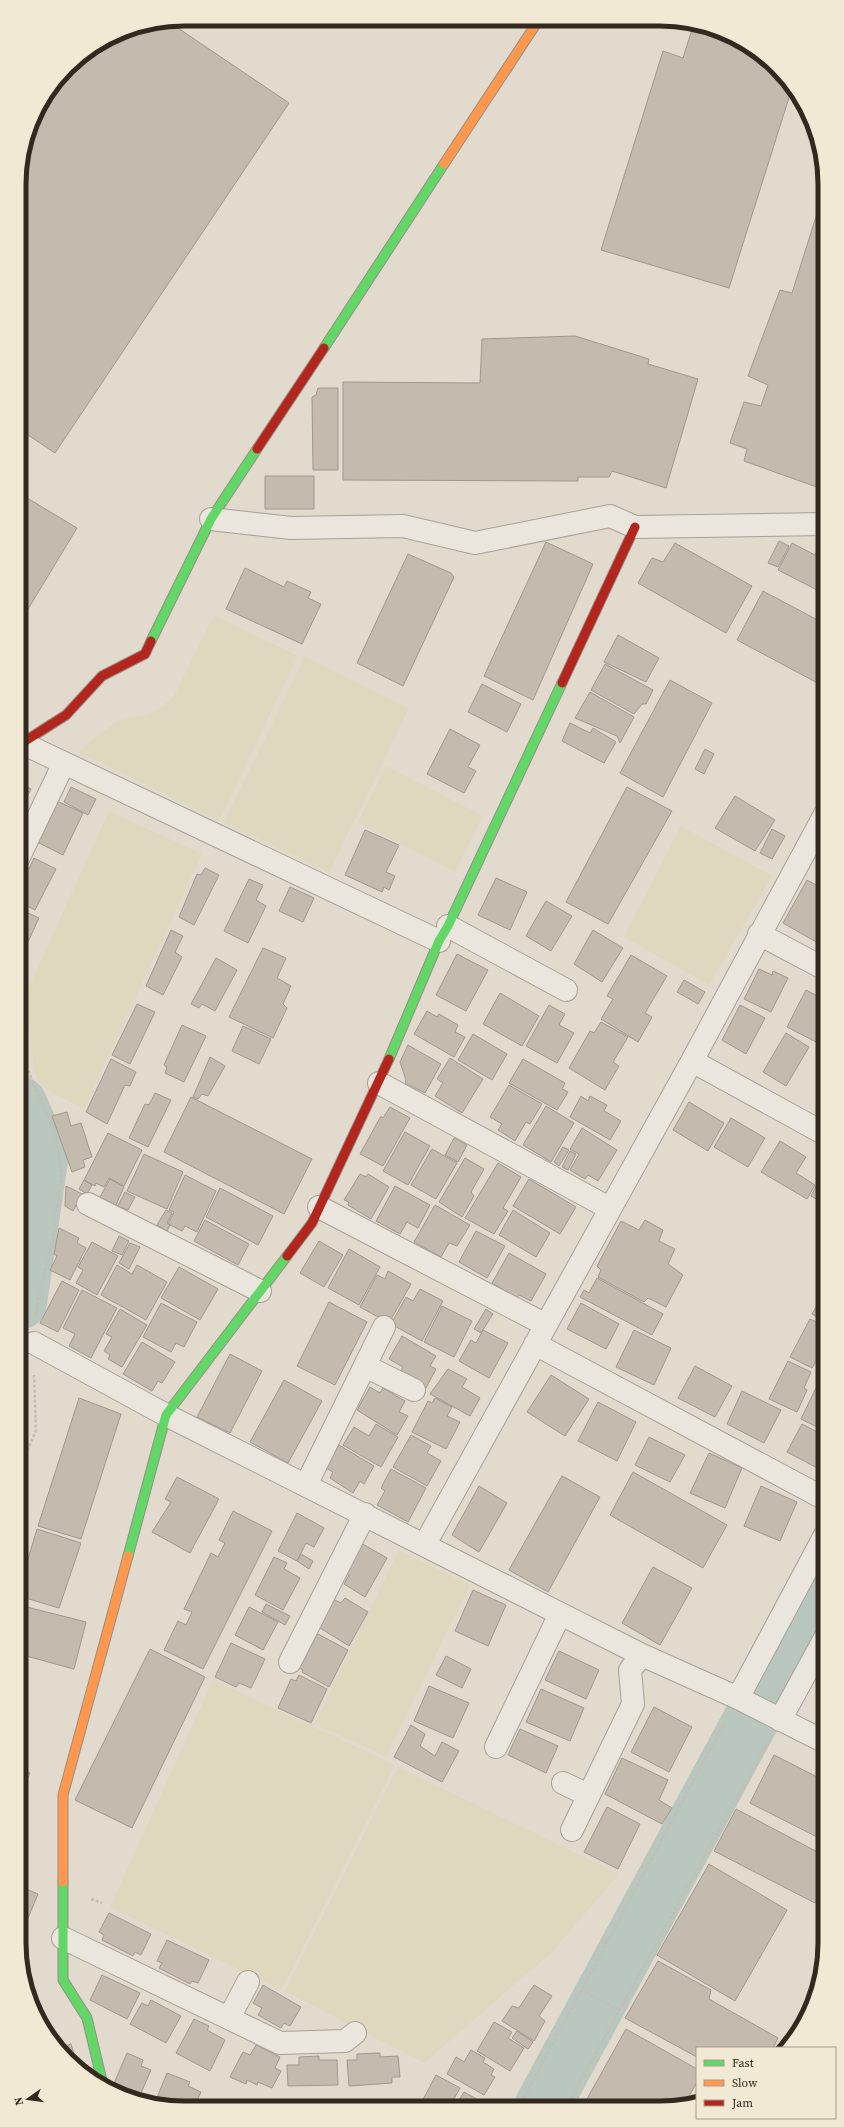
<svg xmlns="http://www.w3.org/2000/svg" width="844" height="2127" viewBox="0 0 844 2127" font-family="'Source Serif 4',serif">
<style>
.farmland{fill:#dfd8bf}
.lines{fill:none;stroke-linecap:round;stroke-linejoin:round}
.river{stroke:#b8c6bd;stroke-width:56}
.building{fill:#c4baae;stroke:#a1978d}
.street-casing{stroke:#a6a096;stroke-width:24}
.fast-casing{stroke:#968f86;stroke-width:11}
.slow-casing{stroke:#968f86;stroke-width:11}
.jam-casing{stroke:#968f86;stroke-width:11}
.path{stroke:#c2bdb5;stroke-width:2.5;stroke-dasharray:3 2;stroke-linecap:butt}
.street{stroke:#eae6de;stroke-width:22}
.fast{stroke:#63d668;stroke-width:9}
.slow{stroke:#ff974d;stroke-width:9}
.jam{stroke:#b3261e;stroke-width:9}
.rim{fill:none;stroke:#34291f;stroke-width:5}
</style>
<rect width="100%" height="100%" fill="#e1dacd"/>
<path class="farmland" d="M 214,615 L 298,656 L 219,820 L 78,752 L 117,721 L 154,713 L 174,696 Z
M 305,656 L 409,708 L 329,872 L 224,823 Z
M 386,766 L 483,816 L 455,872 L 358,822 Z
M 109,811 L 202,854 L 84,1109 L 41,1087 L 34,1069 L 28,1014 L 29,987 Z
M 681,826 L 772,876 L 709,985 L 624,937 Z
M 399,1550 L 470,1585 L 386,1756 L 315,1724 Z
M 213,1680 L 395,1765 L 281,1990 L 110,1907 Z
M 398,1767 L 619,1874 L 552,1952 L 424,2063 L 285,1991 Z"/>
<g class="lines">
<path class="river" d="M 19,1302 L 41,1153 L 19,1104
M 542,2107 L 825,1583"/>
</g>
<path class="building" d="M 169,22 L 289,103 L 55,453 L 19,429 L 19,173 L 36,111 L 75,60 L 121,32 Z
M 694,23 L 733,36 L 776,67 L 792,88 L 729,288 L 601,250 L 663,51 L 683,58 Z
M 825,188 L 825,490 L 744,461 L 747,449 L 730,443 L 744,402 L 761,406 L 768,385 L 748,376 L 780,290 L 792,293 Z
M 575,336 L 649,359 L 648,364 L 698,379 L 666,488 L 612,471 L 609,477 L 578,477 L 578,481 L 343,480 L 343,382 L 480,383 L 482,339 Z
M 318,388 L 338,388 L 338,470 L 313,470 L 312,397 L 316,395 Z
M 265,476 L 314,476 L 314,509 L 265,509 Z
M 19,493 L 77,528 L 19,624 Z
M 823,540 L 825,541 L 825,594 L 778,570 L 792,543 L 815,555 Z
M 779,541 L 789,546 L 778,567 L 768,563 Z
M 546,542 L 593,564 L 533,700 L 484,676 Z
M 675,543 L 752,586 L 726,633 L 638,583 L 652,558 L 663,562 Z
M 408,554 L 451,573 L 454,577 L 403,686 L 357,663 Z
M 245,568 L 284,587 L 287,581 L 311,592 L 308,598 L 321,604 L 302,644 L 226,609 Z
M 763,591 L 825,624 L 825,687 L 737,640 Z
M 618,635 L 659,658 L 646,682 L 604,662 Z
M 605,664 L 653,690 L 646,704 L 642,704 L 634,714 L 591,690 Z
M 670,680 L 712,703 L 663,797 L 620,773 Z
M 482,684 L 521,704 L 507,732 L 468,712 Z
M 590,692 L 634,717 L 620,743 L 617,736 L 575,718 Z
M 570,723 L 590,733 L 593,728 L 616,742 L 604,763 L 562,741 Z
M 450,729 L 480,745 L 468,767 L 476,771 L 464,793 L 427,774 Z
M 705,749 L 714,754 L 704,774 L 695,769 Z
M 19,783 L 31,789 L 19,813 Z
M 71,787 L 96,799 L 88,815 L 64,802 Z
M 627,787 L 672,811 L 608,924 L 566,902 Z
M 735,796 L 775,820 L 755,851 L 715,828 Z
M 57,801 L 83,813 L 63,855 L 37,842 Z
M 772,829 L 785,836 L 772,859 L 760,853 Z
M 365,830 L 399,845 L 386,872 L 395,876 L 389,890 L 384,887 L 382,892 L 345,875 Z
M 34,858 L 56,869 L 35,910 L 19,902 L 19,881 L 26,867 L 29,869 Z
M 205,868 L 219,875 L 194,925 L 179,917 L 197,874 L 201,875 Z
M 496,878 L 527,892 L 510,930 L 478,915 Z
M 249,879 L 263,885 L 256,900 L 266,906 L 248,943 L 224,931 Z
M 807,880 L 825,890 L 825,930 L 818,943 L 783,923 Z
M 290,887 L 314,898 L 303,922 L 279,911 Z
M 546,901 L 572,916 L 551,951 L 526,936 Z
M 19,909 L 39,918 L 21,957 L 19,956 Z
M 171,930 L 183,936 L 175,952 L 182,957 L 163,995 L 146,986 Z
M 593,930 L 623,948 L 602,982 L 574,964 Z
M 263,948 L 286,958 L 277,978 L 291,986 L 283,1004 L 287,1008 L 273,1038 L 229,1017 Z
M 457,954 L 488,970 L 466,1011 L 436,995 Z
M 631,955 L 667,976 L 645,1013 L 652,1017 L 638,1042 L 601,1019 L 613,999 L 607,996 Z
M 216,958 L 237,970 L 215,1011 L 202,1004 L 199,1008 L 191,1004 Z
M 759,969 L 772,975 L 773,971 L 788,978 L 771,1012 L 744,999 Z
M 684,980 L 705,992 L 698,1004 L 677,992 Z
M 806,990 L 825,1000 L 825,1030 L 818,1043 L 787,1027 Z
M 500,993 L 539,1016 L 522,1046 L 483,1024 Z
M 137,1004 L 155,1012 L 130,1064 L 112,1055 Z
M 549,1005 L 565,1014 L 559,1025 L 574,1033 L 557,1063 L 526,1046 Z
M 740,1005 L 765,1018 L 746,1054 L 722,1040 Z
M 427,1011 L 437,1017 L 439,1014 L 458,1025 L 455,1032 L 465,1037 L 454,1057 L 414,1034 Z
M 601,1022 L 628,1037 L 613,1062 L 619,1066 L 605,1090 L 569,1068 L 590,1031 L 594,1033 Z
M 182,1025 L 206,1036 L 184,1082 L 165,1073 L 167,1067 L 164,1065 Z
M 243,1026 L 271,1039 L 259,1064 L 232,1051 Z
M 786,1033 L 809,1047 L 786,1086 L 763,1072 Z
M 473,1034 L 507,1054 L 492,1080 L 458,1060 Z
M 408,1045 L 441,1064 L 425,1093 L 405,1083 L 406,1080 L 400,1062 Z
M 210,1057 L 225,1066 L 208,1096 L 202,1094 L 198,1099 L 193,1097 Z
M 450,1058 L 483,1079 L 462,1113 L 435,1096 L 443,1083 L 437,1079 Z
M 111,1059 L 136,1072 L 130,1086 L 125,1085 L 107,1124 L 86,1112 Z
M 523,1059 L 565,1083 L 562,1089 L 568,1092 L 557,1110 L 509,1083 Z
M 825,1075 L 825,1089 L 819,1086 Z
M 509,1085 L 542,1104 L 530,1124 L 526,1122 L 515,1141 L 498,1130 L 502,1124 L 490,1117 Z
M 155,1093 L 171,1100 L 148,1147 L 129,1138 L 145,1104 L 149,1105 Z
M 581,1096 L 588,1101 L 590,1096 L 607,1105 L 604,1111 L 621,1121 L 610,1140 L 570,1117 Z
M 191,1097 L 312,1159 L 284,1214 L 164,1152 Z
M 689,1102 L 724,1123 L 708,1151 L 673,1130 Z
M 546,1106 L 574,1123 L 551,1162 L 523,1145 Z
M 390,1107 L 410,1118 L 383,1166 L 360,1154 L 381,1116 L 383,1118 Z
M 67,1112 L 71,1126 L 81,1123 L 92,1157 L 83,1160 L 85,1167 L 72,1172 L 52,1116 Z
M 731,1118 L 765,1138 L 748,1167 L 714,1147 Z
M 582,1128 L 617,1150 L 598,1181 L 588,1175 L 585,1179 L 570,1170 L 579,1154 L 570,1149 Z
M 405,1132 L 430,1146 L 408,1185 L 383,1171 Z
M 108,1133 L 142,1150 L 124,1186 L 109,1178 L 104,1187 L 96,1183 L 95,1186 L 84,1180 Z
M 454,1138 L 467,1145 L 458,1162 L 445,1155 Z
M 780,1141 L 806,1157 L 796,1173 L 815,1185 L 807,1199 L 761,1172 Z
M 563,1147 L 569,1150 L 559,1166 L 554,1162 Z
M 432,1149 L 457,1163 L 436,1199 L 411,1185 Z
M 570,1151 L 576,1154 L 568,1170 L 562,1167 Z
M 144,1154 L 183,1172 L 167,1209 L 127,1191 Z
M 465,1158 L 484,1169 L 471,1192 L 474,1196 L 462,1217 L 439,1202 Z
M 498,1163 L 521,1177 L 503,1208 L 508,1211 L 494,1234 L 465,1218 Z
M 825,1169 L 825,1204 L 811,1196 Z
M 360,1174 L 366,1177 L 368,1174 L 389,1187 L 371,1219 L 348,1205 L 349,1202 L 344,1200 Z
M 185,1175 L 216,1191 L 197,1232 L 185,1226 L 182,1231 L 168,1224 L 174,1212 L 169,1210 Z
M 110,1179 L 124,1187 L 116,1205 L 100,1197 Z
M 529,1179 L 576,1207 L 560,1234 L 513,1206 Z
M 84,1180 L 92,1185 L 87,1194 L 79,1189 Z
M 66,1186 L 82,1194 L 73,1211 L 65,1206 Z
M 395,1186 L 430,1205 L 418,1228 L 407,1222 L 400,1234 L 376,1221 Z
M 220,1188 L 273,1216 L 258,1245 L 206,1217 Z
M 125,1192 L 135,1197 L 128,1210 L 118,1206 Z
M 435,1205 L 470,1225 L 457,1246 L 449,1243 L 441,1257 L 414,1242 Z
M 166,1210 L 172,1213 L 167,1223 L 170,1225 L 167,1231 L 157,1225 Z
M 513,1210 L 550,1233 L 536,1257 L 499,1235 Z
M 205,1220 L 249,1244 L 238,1265 L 194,1241 Z
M 645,1220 L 663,1230 L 659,1241 L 675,1249 L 668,1264 L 683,1275 L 666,1307 L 648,1298 L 644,1302 L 598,1277 L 601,1270 L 597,1266 L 621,1221 L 639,1230 Z
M 59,1228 L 79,1238 L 77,1243 L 86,1248 L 70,1280 L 50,1270 L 57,1256 L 54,1254 Z
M 476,1231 L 505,1246 L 487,1278 L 459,1262 Z
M 119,1236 L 129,1241 L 122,1255 L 112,1251 Z
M 319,1241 L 343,1255 L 324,1287 L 300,1273 Z
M 92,1242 L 118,1256 L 97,1295 L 76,1283 L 83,1270 L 78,1267 Z
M 130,1243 L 140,1247 L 129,1269 L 119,1263 Z
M 349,1249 L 380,1267 L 359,1305 L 328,1288 Z
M 509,1253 L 546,1274 L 531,1301 L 519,1295 L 517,1298 L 492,1283 Z
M 117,1265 L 132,1274 L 137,1265 L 167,1282 L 146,1320 L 101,1295 Z
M 179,1267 L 218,1289 L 200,1320 L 161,1298 Z
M 388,1271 L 411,1284 L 389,1323 L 360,1307 L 377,1275 L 385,1279 Z
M 597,1278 L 663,1314 L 652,1335 L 580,1297 L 584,1290 L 589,1293 Z
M 62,1281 L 79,1290 L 58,1332 L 40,1323 Z
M 420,1289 L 443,1301 L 422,1341 L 391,1324 L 406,1297 L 413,1301 Z
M 82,1290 L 117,1308 L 91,1358 L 69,1346 L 75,1334 L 63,1328 Z
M 825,1291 L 825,1322 L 812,1314 Z
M 329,1302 L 367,1322 L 335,1385 L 297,1366 Z
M 161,1303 L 197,1322 L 184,1347 L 176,1343 L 171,1352 L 143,1337 Z
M 581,1303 L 619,1324 L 606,1349 L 567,1329 Z
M 442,1306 L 472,1321 L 454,1357 L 424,1342 Z
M 120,1309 L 147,1325 L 122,1367 L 108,1359 L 110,1355 L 104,1351 L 112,1337 L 106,1334 Z
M 486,1309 L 493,1314 L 481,1333 L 474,1329 Z
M 810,1319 L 825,1326 L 825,1346 L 812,1368 L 790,1357 Z
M 483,1330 L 508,1343 L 489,1378 L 459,1361 L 471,1340 L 476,1343 Z
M 634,1330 L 671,1348 L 654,1385 L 616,1367 Z
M 402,1336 L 436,1356 L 430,1366 L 436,1369 L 426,1388 L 400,1373 L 403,1367 L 389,1359 Z
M 142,1342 L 175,1362 L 162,1383 L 158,1381 L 152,1391 L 123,1374 Z
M 230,1354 L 262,1371 L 230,1433 L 197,1417 Z
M 788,1361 L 811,1372 L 804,1388 L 807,1390 L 797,1412 L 769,1399 Z
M 695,1366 L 732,1386 L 715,1417 L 678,1398 Z
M 448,1369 L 467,1379 L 462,1387 L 480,1398 L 470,1416 L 430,1394 Z
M 551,1375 L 589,1399 L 565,1436 L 527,1412 Z
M 284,1380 L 322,1401 L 288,1463 L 250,1442 Z
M 370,1387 L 380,1393 L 383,1388 L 405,1401 L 399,1412 L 408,1416 L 397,1435 L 357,1410 Z
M 816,1388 L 825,1393 L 825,1431 L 801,1419 Z
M 742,1391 L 781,1410 L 764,1443 L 727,1424 Z
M 79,1398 L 121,1414 L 81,1539 L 38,1526 Z
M 435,1398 L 452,1407 L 447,1416 L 460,1422 L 446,1449 L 412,1432 L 428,1401 L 432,1403 Z
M 598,1402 L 636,1422 L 617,1461 L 578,1441 Z
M 376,1424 L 398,1437 L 381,1467 L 343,1445 L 354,1427 L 369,1436 Z
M 802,1424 L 825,1436 L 825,1472 L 787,1452 Z
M 411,1435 L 431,1446 L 427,1453 L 441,1461 L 427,1486 L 393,1467 Z
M 649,1437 L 685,1455 L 670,1482 L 635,1465 Z
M 339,1445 L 374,1466 L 364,1484 L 360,1481 L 353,1493 L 330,1478 L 333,1472 L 326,1468 Z
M 709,1453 L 742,1468 L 725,1508 L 690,1493 Z
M 391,1469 L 426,1488 L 408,1522 L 377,1505 L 385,1491 L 381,1488 Z
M 633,1472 L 727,1525 L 703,1568 L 610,1515 Z
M 562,1476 L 600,1497 L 548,1592 L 509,1570 Z
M 177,1477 L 219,1499 L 190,1553 L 152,1532 L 171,1502 L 165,1499 Z
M 479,1486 L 507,1503 L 479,1552 L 452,1535 Z
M 761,1486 L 797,1502 L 780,1541 L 744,1526 Z
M 233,1511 L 272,1531 L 203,1669 L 164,1650 L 178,1621 L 186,1625 L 192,1612 L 184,1609 L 211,1553 L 218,1557 L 225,1543 L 219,1540 Z
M 297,1513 L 324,1528 L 314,1547 L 306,1543 L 297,1561 L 278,1551 Z
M 37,1529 L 81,1543 L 59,1608 L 19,1596 L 19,1589 Z
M 359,1542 L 387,1558 L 365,1597 L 344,1584 L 349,1575 L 342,1572 Z
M 301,1554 L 313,1561 L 309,1569 L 297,1561 Z
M 274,1557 L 287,1563 L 284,1569 L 300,1578 L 283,1610 L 255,1595 Z
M 653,1567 L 692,1588 L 660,1645 L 622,1623 Z
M 473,1590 L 506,1605 L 488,1646 L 455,1631 Z
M 345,1598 L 368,1612 L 349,1646 L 317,1626 L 333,1599 L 341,1603 Z
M 266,1604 L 290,1616 L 285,1625 L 262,1612 Z
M 27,1607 L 86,1622 L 74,1669 L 19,1654 L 19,1637 Z
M 249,1607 L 278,1622 L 263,1650 L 235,1635 Z
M 316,1633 L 348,1650 L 329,1687 L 302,1672 L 303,1670 L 297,1667 Z
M 231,1643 L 265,1659 L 251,1688 L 239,1683 L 236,1687 L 215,1677 Z
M 150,1649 L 205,1677 L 132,1828 L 75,1800 Z
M 559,1651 L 599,1670 L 586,1699 L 545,1680 Z
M 446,1656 L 471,1669 L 462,1688 L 436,1675 Z
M 299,1675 L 327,1689 L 311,1723 L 278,1708 L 291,1679 L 296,1681 Z
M 429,1686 L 469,1703 L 453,1738 L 414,1721 Z
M 541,1689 L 584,1708 L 570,1741 L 526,1722 Z
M 654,1707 L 692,1727 L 669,1772 L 631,1752 Z
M 411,1725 L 425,1734 L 420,1746 L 435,1756 L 442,1742 L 459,1751 L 442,1782 L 394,1757 Z
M 520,1729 L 558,1746 L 546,1773 L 508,1755 Z
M 774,1755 L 825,1781 L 825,1841 L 750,1803 Z
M 622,1758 L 668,1780 L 659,1800 L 672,1808 L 662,1824 L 605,1794 Z
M 19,1768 L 30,1773 L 19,1798 Z
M 607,1807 L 640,1824 L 618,1869 L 584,1852 Z
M 736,1809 L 825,1856 L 825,1883 L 815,1903 L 714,1851 Z
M 709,1864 L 787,1910 L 735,2001 L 657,1955 Z
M 19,1886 L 38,1894 L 19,1940 Z
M 109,1913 L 151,1934 L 141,1955 L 135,1952 L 133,1956 L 102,1940 L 104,1935 L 99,1932 Z
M 167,1940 L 209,1960 L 198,1983 L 192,1981 L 190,1984 L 159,1968 L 162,1963 L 157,1961 Z
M 658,1961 L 711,1990 L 709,1999 L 778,2038 L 773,2048 L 697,2048 L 697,2057 L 625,2018 Z
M 102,1975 L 140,1993 L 127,2019 L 90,2000 Z
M 263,1985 L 301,2007 L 290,2026 L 284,2023 L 281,2028 L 258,2015 L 262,2008 L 253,2003 Z
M 534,1985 L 552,1996 L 539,2016 L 545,2021 L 534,2041 L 502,2021 L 512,2006 L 519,2008 Z
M 151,2000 L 181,2016 L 166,2043 L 130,2024 L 142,2003 L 148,2006 Z
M 194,2019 L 209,2026 L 207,2030 L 225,2040 L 210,2071 L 176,2053 Z
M 494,2022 L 512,2032 L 508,2038 L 524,2048 L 510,2071 L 477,2051 Z
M 626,2029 L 697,2069 L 697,2082 L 684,2105 L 660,2108 L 582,2108 Z
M 517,2031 L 533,2042 L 528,2049 L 512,2038 Z
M 71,2044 L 74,2054 L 65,2056 L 59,2048 Z
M 256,2045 L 280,2057 L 275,2068 L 281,2071 L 272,2088 L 258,2082 L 257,2085 L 247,2080 L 246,2084 L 230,2077 L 243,2052 L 250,2055 Z
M 471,2050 L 485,2058 L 483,2062 L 494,2069 L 491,2075 L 495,2077 L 484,2095 L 447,2074 L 456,2057 L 464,2062 Z
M 127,2053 L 143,2060 L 141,2066 L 151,2070 L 138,2100 L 112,2088 Z
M 380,2053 L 380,2057 L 398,2056 L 400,2077 L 392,2077 L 392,2083 L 349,2086 L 347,2060 L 357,2060 L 357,2054 Z
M 319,2056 L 319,2060 L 337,2060 L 338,2085 L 288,2086 L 287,2065 L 299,2065 L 299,2057 Z
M 167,2073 L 190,2082 L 188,2086 L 201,2092 L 195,2105 L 154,2105 Z
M 436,2075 L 460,2088 L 450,2106 L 446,2104 L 444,2107 L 419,2107 Z
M 464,2092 L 491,2107 L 455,2107 Z
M 692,2095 L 697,2098 L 697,2103 L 686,2105 Z"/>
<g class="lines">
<g class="street-casing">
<path id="street" d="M 211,519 L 291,528 L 403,526 L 475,543 L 610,516 L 635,527 L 825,524
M 24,744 L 439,941
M 19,857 L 64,763
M 448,926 L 566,990
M 759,934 L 825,969
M 692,1061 L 825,1134
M 379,1083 L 609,1208
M 88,1204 L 260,1291
M 319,1207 L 546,1325
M 34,1343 L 166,1415 L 642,1655 L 738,1698 L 825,1742
M 535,1344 L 825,1499
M 365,1366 L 414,1390
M 306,1485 L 384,1327
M 425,1544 L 692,1061 L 825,814
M 290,1662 L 365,1514
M 738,1698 L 825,1535
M 780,1720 L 825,1638
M 496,1747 L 560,1614
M 563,1783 L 588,1795
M 572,1830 L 633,1704 L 630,1670 L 642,1655
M 63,1938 L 280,2043 L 345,2041 L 355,2033
M 229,2018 L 248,1982"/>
</g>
<g class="fast-casing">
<path id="fast" d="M 324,348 L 444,164
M 151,641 L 211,519 L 257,449
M 389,1059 L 439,941 L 448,926 L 562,683
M 128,1556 L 166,1415 L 287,1256
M 63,1882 L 63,1980 L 87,2018 L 103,2085"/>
</g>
<g class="slow-casing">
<path id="slow" d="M 444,164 L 538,21
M 63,1882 L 63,1795 L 128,1556"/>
</g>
<g class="jam-casing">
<path id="jam" d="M 257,449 L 324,348
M 562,683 L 635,527
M 19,745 L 66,715 L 102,676 L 145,654 L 151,641
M 287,1256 L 312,1223 L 389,1059"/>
</g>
<path class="path" d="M 19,1037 L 21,1051 L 37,1093 L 53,1126 L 62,1173 L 53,1240 L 38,1299 L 36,1317
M 19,1469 L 36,1431 L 34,1375
M 91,1899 L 102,1903
M 581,1990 L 619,2010
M 519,2107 L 725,1722
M 566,2107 L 767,1743"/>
<use href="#street" class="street"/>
<use href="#fast" class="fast"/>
<use href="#slow" class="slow"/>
<use href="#jam" class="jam"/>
</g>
<path d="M0 0H844V2127H0ZM184 26H660A158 158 0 0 1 818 184V1943A158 158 0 0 1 660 2101H184A158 158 0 0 1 26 1943V184A158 158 0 0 1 184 26Z" fill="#f1e9d4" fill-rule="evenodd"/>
<path class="rim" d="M184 26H660A158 158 0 0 1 818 184V1943A158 158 0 0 1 660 2101H184A158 158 0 0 1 26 1943V184A158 158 0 0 1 184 26Z"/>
<rect x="696" y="2047" width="140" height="72" fill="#f1e9d4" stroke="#a59c8c"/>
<rect x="704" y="2060" width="20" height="6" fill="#63d668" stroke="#a59c8c"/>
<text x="732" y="2067" font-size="12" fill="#34291f">Fast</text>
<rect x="704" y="2080" width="20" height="6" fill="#ff974d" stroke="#a59c8c"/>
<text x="732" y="2087" font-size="12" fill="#34291f">Slow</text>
<rect x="704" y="2100" width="20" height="6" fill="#b3261e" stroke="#a59c8c"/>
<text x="732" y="2107" font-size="12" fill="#34291f">Jam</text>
<g transform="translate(28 2099) rotate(256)" stroke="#f1e9d4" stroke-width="3" paint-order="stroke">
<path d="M0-3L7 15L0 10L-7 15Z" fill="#34291f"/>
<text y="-6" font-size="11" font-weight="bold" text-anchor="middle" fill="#34291f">N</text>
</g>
</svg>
